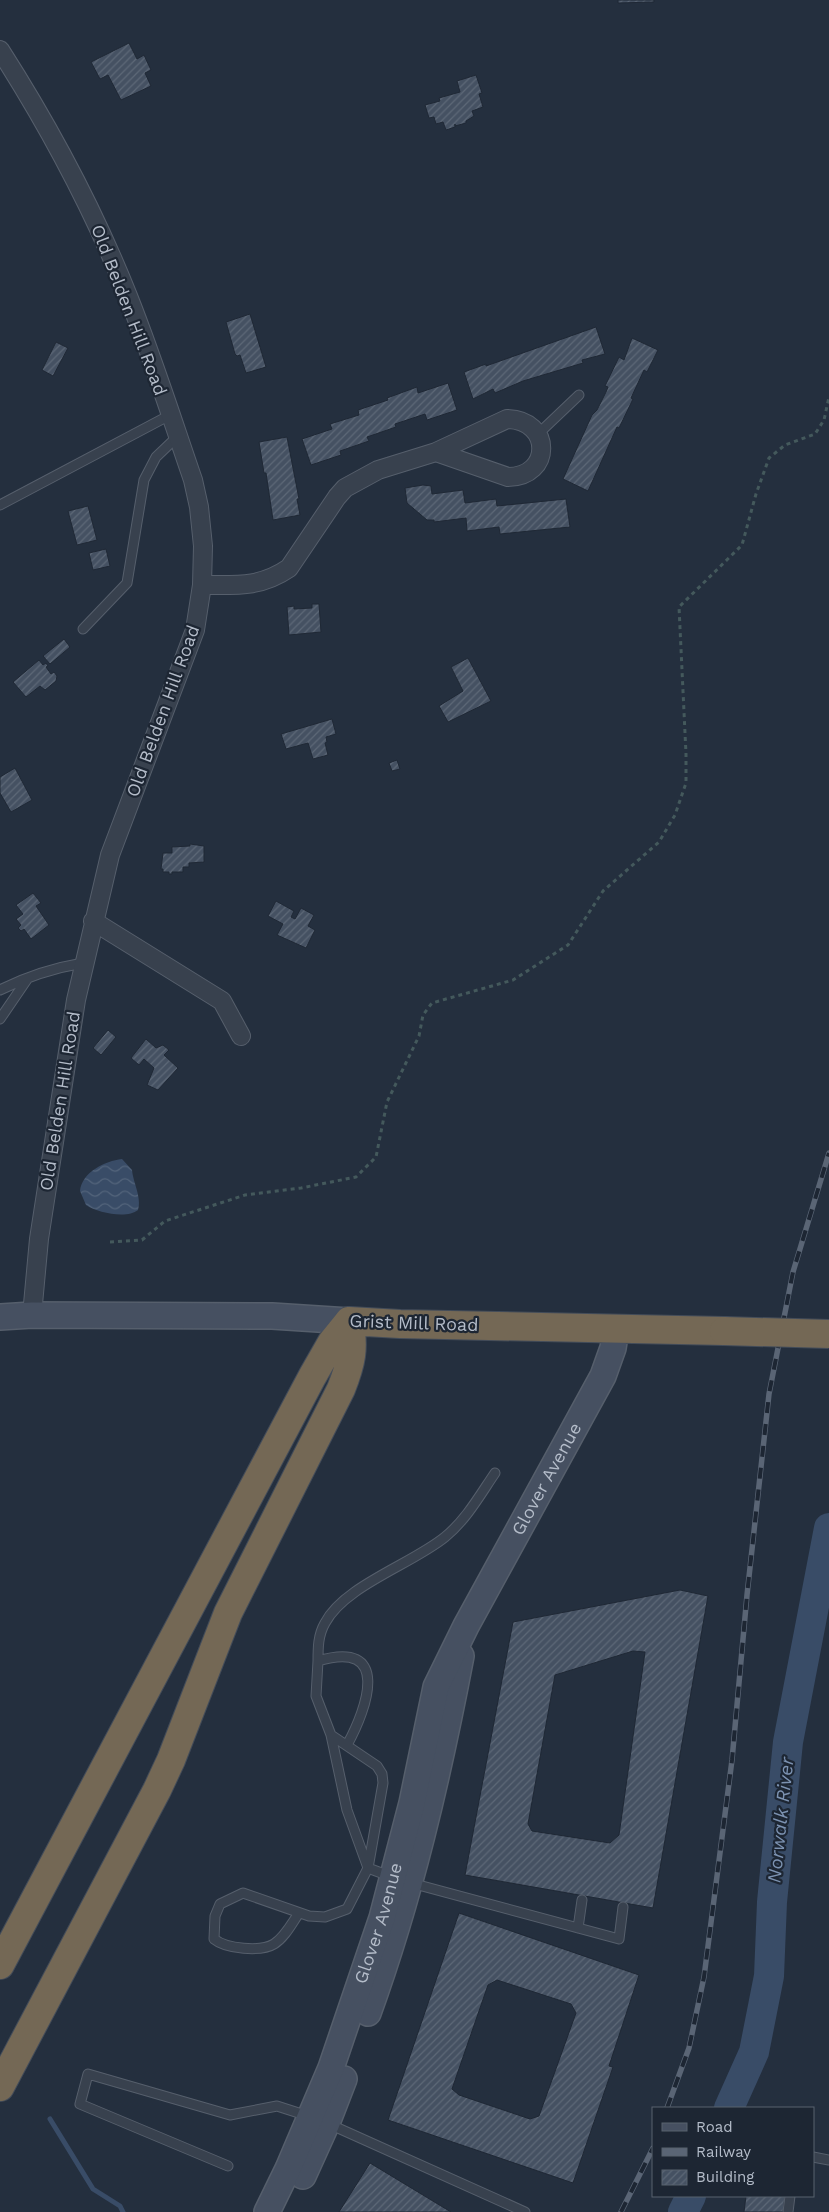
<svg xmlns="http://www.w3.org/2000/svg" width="829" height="2212" viewBox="0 0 829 2212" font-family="'Work Sans',sans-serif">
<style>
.water{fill:url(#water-waves)}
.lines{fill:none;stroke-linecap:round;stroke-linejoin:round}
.stream{stroke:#394c67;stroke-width:5}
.river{stroke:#394c67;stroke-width:30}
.building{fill:url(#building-hatch);stroke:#1f2835;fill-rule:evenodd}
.lane-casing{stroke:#565f6c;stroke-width:11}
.street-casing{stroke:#565f6c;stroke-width:20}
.secondary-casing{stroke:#565f6c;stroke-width:28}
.highway-casing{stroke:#434c59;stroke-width:30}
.path{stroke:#44595c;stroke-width:3;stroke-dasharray:4 4;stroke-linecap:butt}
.lane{stroke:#38414e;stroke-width:9}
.street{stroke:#38414e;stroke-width:18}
.secondary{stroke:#465061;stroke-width:25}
.highway{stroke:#746855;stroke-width:28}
.rail-casing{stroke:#5a6575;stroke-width:5.5}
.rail{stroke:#1d2633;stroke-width:4;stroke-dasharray:11;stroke-linecap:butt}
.highway-bridge-casing{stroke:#434c59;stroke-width:30;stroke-linecap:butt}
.highway-bridge{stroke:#746855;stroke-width:28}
.labels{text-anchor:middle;stroke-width:4.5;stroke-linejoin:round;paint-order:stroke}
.street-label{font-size:18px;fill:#b4bcc9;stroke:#1d2633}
.water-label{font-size:19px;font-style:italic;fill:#7c92b1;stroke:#1d2633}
</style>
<defs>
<pattern id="water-waves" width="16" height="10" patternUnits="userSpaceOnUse" patternTransform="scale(1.25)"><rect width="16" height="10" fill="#394c67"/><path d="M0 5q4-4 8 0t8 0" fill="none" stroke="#53647b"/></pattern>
<pattern id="building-hatch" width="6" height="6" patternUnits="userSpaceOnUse" patternTransform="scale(1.25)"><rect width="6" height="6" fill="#455162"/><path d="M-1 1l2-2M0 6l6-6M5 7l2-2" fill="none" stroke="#5d6877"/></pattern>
</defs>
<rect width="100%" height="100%" fill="#242f3e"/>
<path class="water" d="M 122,1159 L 132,1170 C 133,1182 142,1198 138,1210 C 127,1219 98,1213 86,1205 L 80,1191 C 82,1172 105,1161 122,1159 Z"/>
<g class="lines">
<path class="stream" d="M 50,2119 L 93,2189 L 120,2206 L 123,2212"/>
<path class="river" d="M 729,2108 L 754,2052 L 769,1976 L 772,1902 L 788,1742 L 829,1528
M 683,2212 L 691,2196"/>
</g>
<path class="building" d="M 618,0 L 654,0 L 654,2 L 618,3 Z
M 129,43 L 137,59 L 144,55 L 151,70 L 145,73 L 151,86 L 121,100 L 108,75 L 100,79 L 91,62 Z
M 476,75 L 482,93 L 479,94 L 483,107 L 472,111 L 474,116 L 466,121 L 466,123 L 455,126 L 455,124 L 455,127 L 446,130 L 443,122 L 436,124 L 434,117 L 429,118 L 425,105 L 440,101 L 439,98 L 460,92 L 457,81 Z
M 250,314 L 266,367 L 246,373 L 240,355 L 237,356 L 235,354 L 226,322 Z
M 596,327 L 605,354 L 582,360 L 583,363 L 523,381 L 495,393 L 493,389 L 473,399 L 464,372 L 486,364 L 486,366 Z
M 632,338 L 658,350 L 647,372 L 644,370 L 631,398 L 633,399 L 619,428 L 617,427 L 588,491 L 563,479 L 592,415 L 597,410 L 606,392 L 608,387 L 605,386 L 619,357 L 624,360 Z
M 56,342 L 68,348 L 53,376 L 42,370 Z
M 448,383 L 457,410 L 427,420 L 425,414 L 395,424 L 396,427 L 367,437 L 369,441 L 340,451 L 341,455 L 311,465 L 302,439 L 332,429 L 330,424 L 359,415 L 358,410 L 388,400 L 387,398 L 417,387 L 418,393 Z
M 287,437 L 299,499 L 297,499 L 300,515 L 273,520 L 266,473 L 264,473 L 259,442 Z
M 423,485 L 431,486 L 432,494 L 463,490 L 465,503 L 496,499 L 497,506 L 566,499 L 570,527 L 500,534 L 499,527 L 467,531 L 466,518 L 434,522 L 434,520 L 427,520 L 407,503 L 405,488 Z
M 88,506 L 97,540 L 77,545 L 68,511 Z
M 106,549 L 110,566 L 93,570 L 89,553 Z
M 312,604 L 319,604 L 321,632 L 289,635 L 287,607 L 294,606 L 294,609 L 312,608 Z
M 64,639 L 70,647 L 50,664 L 43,656 Z
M 468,658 L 491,701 L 448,722 L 439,706 L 463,691 L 451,667 Z
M 39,660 L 43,665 L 46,663 L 48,666 L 46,667 L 51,674 L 54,672 L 57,676 L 56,681 L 45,690 L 40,686 L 26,697 L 13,682 Z
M 332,719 L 336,734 L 326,737 L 327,742 L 325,743 L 328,755 L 313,759 L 308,743 L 286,749 L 281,734 Z
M 397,760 L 400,769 L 392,771 L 389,763 Z
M 15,768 L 32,800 L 11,812 L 0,793 L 0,777 Z
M 190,844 L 204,846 L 204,862 L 189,863 L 189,867 L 183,867 L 183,872 L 172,872 L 172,874 L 169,874 L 169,872 L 163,872 L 163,869 L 161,869 L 163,853 L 172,853 L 172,847 L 190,846 Z
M 33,893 L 41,903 L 36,906 L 49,925 L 31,939 L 24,929 L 21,931 L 18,928 L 21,925 L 16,919 L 23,914 L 16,905 Z
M 276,901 L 294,911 L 291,917 L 295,919 L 301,908 L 314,915 L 308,926 L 315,930 L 306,948 L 277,935 L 283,924 L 268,916 Z
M 108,1030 L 116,1037 L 101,1055 L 93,1048 Z
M 146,1039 L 156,1048 L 163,1045 L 169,1050 L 164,1055 L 178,1068 L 158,1090 L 147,1085 L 154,1068 L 144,1059 L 139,1065 L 131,1058 Z
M 680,1590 L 708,1596 L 653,1908 L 465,1875 L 513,1622 ZM 633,1651 L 645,1652 L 619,1835 L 610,1843 L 532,1831 L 528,1824 L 555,1675 Z
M 459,1913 L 639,1975 L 609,2066 L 613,2067 L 573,2183 L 388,2120 ZM 497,1980 L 571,2004 L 576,2013 L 539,2116 L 530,2119 L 459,2095 L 452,2089 L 488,1985 Z
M 370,2163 L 451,2212 L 339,2212 Z
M 746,2196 L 785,2196 L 783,2212 L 744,2212 Z"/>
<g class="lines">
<g class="lane-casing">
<path id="lane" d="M 538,434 L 579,395
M 0,505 L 170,415
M 83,629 L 127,583 L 144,480 L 156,457 L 178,436
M 0,990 C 28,976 53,968 83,963
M 0,1019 L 28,978
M 318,1661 C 318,1648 318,1635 325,1623 C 344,1586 412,1564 445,1537 C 466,1520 480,1495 495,1473
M 331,1735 L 347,1810 L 368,1868 L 392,1877
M 411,1883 L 619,1939 L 623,1907
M 299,1913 C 292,1923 285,1937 274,1944 C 261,1952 226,1949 214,1939 L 215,1916 L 220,1904 L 243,1893 L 309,1916 L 325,1917 L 347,1909 L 368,1868 L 383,1783 L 382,1774 L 377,1766 L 331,1735 L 316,1696 L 318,1661 C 391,1639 368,1707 347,1745
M 578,1928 L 582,1900
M 329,2124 L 525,2212
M 813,2157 L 829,2160
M 228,2166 L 80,2104 L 88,2074 L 230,2115 L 277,2106 L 308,2116
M 788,2212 L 790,2196"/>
</g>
<g class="street-casing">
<path id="street" d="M 0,50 C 50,128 94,211 128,296 C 152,356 172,419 193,480 L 199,507 L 203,546 L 202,585 L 195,630 L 110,855 L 76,1000 L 39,1239 L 32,1315
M 202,585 C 235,585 260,588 289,568 L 337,497 L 345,488 L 378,470 L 436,452 L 507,419 C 553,420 552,477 508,477 L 436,452
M 93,921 L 222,1001 L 241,1036"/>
</g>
<g class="secondary-casing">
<g id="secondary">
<path d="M 0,1317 L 32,1315 L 272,1316 L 349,1321"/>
<path d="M 368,2013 C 410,1897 438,1777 461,1656"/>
<path d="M 303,2176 L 327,2123 L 344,2079"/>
<path id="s1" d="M 267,2212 L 288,2169 L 331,2068 L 382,1918 L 412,1803 L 436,1687 L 466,1626 L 603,1376 L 613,1348 L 616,1329"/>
</g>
</g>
<g class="highway-casing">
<path id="highway" d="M 349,1321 L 400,1324 L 724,1331
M 0,1965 L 312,1377 L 332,1342 L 349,1321
M 0,2087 L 157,1790 L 171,1760 L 228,1613 L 341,1389 C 351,1364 355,1348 349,1321"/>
</g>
<path class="path" d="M 110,1242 L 142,1240 L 165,1221 L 245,1195 L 301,1188 L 356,1177 L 376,1157 L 387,1102 L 419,1036 L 423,1015 L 432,1003 L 513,980 L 568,945 L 603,891 L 659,842 L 675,815 L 686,783 L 686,754 L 679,607 L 742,545 L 756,494 L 769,458 L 785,445 L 815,434 L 824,420 L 829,397"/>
<use href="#lane" class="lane"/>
<use href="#street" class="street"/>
<use href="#secondary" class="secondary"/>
<use href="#highway" class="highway"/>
<g class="rail-casing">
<path id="rail" d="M 667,2108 L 689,2048 L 704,1977 L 732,1760 L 747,1595 L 769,1394 L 793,1272 L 829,1153
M 621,2212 L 653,2148"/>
</g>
<use href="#rail" class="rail"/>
<g class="highway-bridge-casing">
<path id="highway-bridge" d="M 724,1331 L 829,1334"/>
</g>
<use href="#highway-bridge" class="highway-bridge"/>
</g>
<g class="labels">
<g class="street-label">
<text transform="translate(129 310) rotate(69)" y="6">Old Belden Hill Road</text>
<text transform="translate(163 711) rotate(-70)" y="6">Old Belden Hill Road</text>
<text transform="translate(60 1101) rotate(-81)" y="6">Old Belden Hill Road</text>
<text transform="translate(414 1323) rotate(2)" y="6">Grist Mill Road</text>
<text dy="6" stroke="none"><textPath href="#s1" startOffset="789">Glover Avenue</textPath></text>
<text dy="6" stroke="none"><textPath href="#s1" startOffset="310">Glover Avenue</textPath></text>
</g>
<g class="water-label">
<text transform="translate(780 1820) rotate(-84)" y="7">Norwalk River</text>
</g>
</g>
<rect x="652" y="2107" width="162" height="90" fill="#1d2633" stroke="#59626f"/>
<rect x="662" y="2123" width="25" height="8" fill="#465061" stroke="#59626f"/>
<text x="696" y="2132" font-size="15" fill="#b4bcc9">Road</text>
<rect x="662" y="2148" width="25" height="8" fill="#5a6575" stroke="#59626f"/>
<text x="696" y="2157" font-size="15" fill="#b4bcc9">Railway</text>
<rect x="662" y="2170" width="25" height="15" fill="url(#building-hatch)" stroke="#59626f"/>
<text x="696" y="2182" font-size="15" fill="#b4bcc9">Building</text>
</svg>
